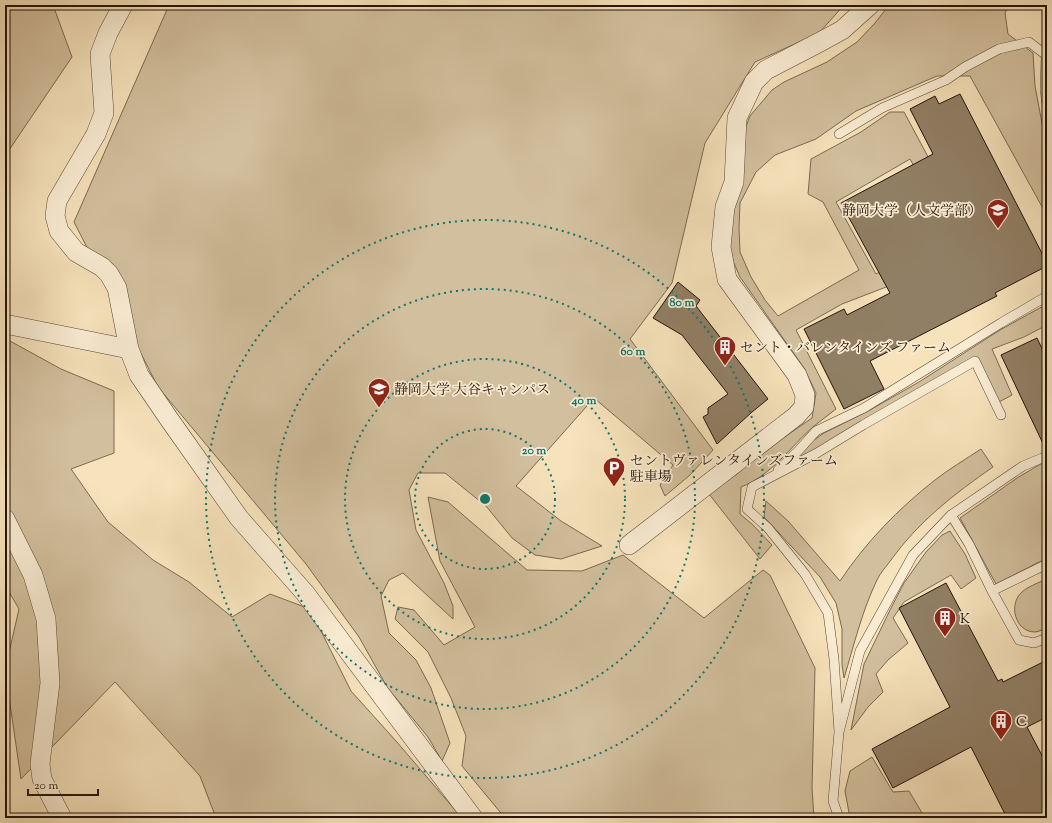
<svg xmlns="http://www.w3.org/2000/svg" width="1052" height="823" viewBox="0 0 1052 823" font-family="'Sorts Mill Goudy','Noto Serif JP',serif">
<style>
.green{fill:#d2bf9d;stroke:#7a6a52}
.building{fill:#917f65;stroke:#231408}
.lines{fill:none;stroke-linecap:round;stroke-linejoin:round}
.lane-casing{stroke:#584835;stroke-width:10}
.street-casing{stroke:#584835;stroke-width:20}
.lane{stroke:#f9ecd3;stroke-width:9}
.street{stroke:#f9ecd3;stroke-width:19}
.ring{fill:none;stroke:#0f766e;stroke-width:2;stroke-dasharray:2 4}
.labels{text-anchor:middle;stroke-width:3.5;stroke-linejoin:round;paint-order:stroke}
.poi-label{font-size:14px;fill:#231408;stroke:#f9ecd3;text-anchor:start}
.centre{fill:#0f766e;stroke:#f9ecd3;stroke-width:2}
.ring-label{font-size:12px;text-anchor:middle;font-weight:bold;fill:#0f766e;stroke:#f9ecd3;stroke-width:3.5;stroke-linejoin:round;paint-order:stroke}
</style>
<rect width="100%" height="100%" fill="#f6e2bb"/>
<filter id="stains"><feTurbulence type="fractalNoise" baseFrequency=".005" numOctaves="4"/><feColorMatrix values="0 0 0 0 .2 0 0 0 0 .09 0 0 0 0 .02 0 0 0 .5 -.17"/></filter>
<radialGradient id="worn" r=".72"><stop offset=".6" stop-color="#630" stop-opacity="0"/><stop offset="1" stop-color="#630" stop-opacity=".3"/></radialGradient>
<path class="green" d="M 5,5 L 53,5 L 72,57 L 5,156 Z
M 169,5 L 844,5 L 819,33 L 755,62 L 705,143 L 672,283 L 630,339 L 713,450 L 690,475 L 665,496 L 660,485 L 673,465 L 594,398 L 516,486 L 561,521 L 602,546 L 561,559 L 535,555 L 512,538 L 486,506 L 445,473 L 418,473 L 409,490 L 416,530 L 444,583 L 453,606 L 453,619 L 403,573 L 389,580 L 381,596 L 389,633 L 416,660 L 431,688 L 450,743 L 442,761 L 428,737 L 387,687 L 359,637 L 306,564 L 158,387 L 74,222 Z
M 889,5 L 1009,5 L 1005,13 L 1008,34 L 1033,53 L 1035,86 L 1044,134 L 1047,139 L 1047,213 L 1046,214 L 970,76 L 937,76 L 856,111 L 816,139 L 775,155 L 756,172 L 740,203 L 739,228 L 740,252 L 751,277 L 765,300 L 778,316 L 859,270 L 823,202 L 808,194 L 811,159 L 861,132 L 890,112 L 904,112 L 948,194 L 952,235 L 910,159 L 836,202 L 876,274 L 899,262 L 907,279 L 842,304 L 796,330 L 836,409 C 829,415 821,420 814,426 C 790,447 772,475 741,487 L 740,514 L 753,525 L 772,545 L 760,559 L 709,494 L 737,474 L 763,452 L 812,418 L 816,393 L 804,368 L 740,277 L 733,261 L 729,240 L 745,129 L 750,116 L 772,90 L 784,82 L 827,62 L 857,42 L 875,23 Z
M 1047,304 L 1047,332 L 1045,326 L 1024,337 L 992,349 L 1012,395 L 999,402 L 976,358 L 789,464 L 814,440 L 824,433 L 870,410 L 919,382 L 1000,330 Z
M 10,341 L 61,369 L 114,391 L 114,453 L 71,469 L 108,522 L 153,560 L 189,582 L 232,617 L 270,594 L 310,609 L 351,691 L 396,741 L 462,818 L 216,818 L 200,776 L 115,682 L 21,779 L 5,670 L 19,609 L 5,585 L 5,342 Z
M 981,449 L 993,467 C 954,494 918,522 891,560 C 886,567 880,573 877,580 C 862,611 854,645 844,678 L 842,665 L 842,629 L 836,603 L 820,577 L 764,517 L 766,501 L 788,521 L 840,581 C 866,542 898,509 935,480 C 949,469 966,459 981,449 Z
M 1044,462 L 1047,468 L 1047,558 L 996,584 L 960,518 L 1017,478 Z
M 428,497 L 448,502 L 527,570 L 582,571 L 623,555 L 704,618 L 763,570 L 770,575 L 815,668 L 812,788 L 814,818 L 505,818 L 462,766 L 466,736 L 451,698 L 428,652 L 395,619 L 398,607 L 414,610 L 444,645 L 475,627 L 440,561 Z
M 950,531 L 965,554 L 976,578 L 961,589 L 951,575 L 904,602 L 893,618 L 908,643 L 888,660 L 876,674 L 883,692 L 868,707 L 851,730 L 864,664 L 890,610 L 904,583 L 926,552 L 942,535 Z
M 1047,579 L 1047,628 C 1043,629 1039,632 1035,632 C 1015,632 1008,604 1022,592 C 1027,587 1040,582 1047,579 Z
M 872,757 L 893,792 L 909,791 L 925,818 L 850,818 L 845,791 L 850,771 Z"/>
<path class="building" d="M 960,94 L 1047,263 L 1047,266 L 995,293 L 997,296 L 870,361 L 884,389 L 844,409 L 804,329 L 844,309 L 847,315 L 890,293 L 841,203 L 933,154 L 910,109 L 935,96 L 939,104 Z
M 678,282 L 700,300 L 696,306 L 768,399 L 752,412 L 717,444 L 703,417 L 708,414 L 708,408 L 728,394 L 682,335 L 653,318 Z
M 1037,338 L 1047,359 L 1046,450 L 1001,355 Z
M 946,583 L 998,681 L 1002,679 L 1003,682 L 1047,660 L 1047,717 L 1027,727 L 1047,765 L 1047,818 L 1007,818 L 971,747 L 893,788 L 872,749 L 950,707 L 899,608 Z"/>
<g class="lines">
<g class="lane-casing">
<path id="lane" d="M 839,134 L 882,108 L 946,80 L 965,67 L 999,49 L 1029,42 L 1046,55 L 1045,90 L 1047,105
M 778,470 L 799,450 L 816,431 L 864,408 L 1001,323 L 1047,296
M 951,515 L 969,544 L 992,591 L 1047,564
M 992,591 L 1019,640 L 1034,643 L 1047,638
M 839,732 L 834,659 L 828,613 L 805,574 L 768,528 L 747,509 L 752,487 L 817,453 L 863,425 L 975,361 L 1001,415
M 839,818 L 833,801 L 839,732 L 860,651 L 913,555 L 951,515 L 1023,466 L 1047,456"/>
</g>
<g class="street-casing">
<path id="street" d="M 123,5 L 108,33 L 100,54 L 104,113 L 96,134 L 57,201 L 55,216 L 59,231 L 76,252 L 102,267 L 109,274 L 117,288 L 129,349 L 139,375 L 169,419 L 239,518 L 305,593 L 473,818
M 5,324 L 129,349
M 5,519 L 33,575 L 46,619 L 50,683 L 40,764 L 42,779 L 62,818
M 629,545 L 796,416 L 804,407 L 805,395 L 797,375 L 727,279 L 721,247 L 725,207 L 734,182 L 737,118 L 754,82 L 766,70 L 820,42 L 842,30 L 870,5"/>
</g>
<use href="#lane" class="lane"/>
<use href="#street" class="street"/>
</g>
<g class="ring">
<circle cx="485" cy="499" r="70"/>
<circle cx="485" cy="499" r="140"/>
<circle cx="485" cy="499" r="210"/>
<circle cx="485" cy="499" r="279"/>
</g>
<defs>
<g id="university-pin" transform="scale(1.15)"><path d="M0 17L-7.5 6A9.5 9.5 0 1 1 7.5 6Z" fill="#8f2418" stroke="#f9ecd3"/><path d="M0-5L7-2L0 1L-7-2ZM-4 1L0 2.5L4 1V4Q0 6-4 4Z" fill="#fff"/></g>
<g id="building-pin" transform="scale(1.15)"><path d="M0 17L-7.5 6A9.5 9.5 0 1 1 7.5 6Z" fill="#8f2418" stroke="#f9ecd3"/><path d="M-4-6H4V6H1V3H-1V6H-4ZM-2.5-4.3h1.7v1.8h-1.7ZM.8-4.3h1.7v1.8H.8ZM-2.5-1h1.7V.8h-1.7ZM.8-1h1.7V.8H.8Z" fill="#fff"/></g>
<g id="parking-pin" transform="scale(1.15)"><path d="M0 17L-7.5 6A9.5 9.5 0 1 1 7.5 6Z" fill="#8f2418" stroke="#f9ecd3"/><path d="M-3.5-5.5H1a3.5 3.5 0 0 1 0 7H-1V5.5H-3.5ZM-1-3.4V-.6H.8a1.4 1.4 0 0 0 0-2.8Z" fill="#fff"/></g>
</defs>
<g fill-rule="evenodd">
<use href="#university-pin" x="998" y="210"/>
<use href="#building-pin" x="725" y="347"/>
<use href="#university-pin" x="379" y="389"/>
<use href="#parking-pin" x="614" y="468"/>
<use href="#building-pin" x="945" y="618"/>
<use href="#building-pin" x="1001" y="721"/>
</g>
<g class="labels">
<g class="poi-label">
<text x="982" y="215" text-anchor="end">静岡大学（人文学部）</text>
<text x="740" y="352">セント・バレンタインズ ファーム</text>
<text x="394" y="394">静岡大学 大谷キャンパス</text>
<text x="630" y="465">セントヴァレンタインズファーム<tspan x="630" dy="16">駐車場</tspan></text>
<text x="960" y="623">K</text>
<text x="1016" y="726">C</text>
</g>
</g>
<circle cx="485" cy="499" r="6" class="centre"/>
<g class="ring-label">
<text x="682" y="306">80 m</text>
<text x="633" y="355">60 m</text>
<text x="584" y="404">40 m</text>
<text x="534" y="454">20 m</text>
</g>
<rect width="1052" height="823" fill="none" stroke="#f6e2bb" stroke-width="20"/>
<rect x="6" y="6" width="1040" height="811" fill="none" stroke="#231408" stroke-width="2"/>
<rect x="10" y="10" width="1032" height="803" fill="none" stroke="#231408"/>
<path d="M28 789v6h70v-6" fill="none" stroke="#231408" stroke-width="2"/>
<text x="34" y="789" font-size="12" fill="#231408" stroke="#f9ecd3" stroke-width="3" paint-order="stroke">20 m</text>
<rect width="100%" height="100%" filter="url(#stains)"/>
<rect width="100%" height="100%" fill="url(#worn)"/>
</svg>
